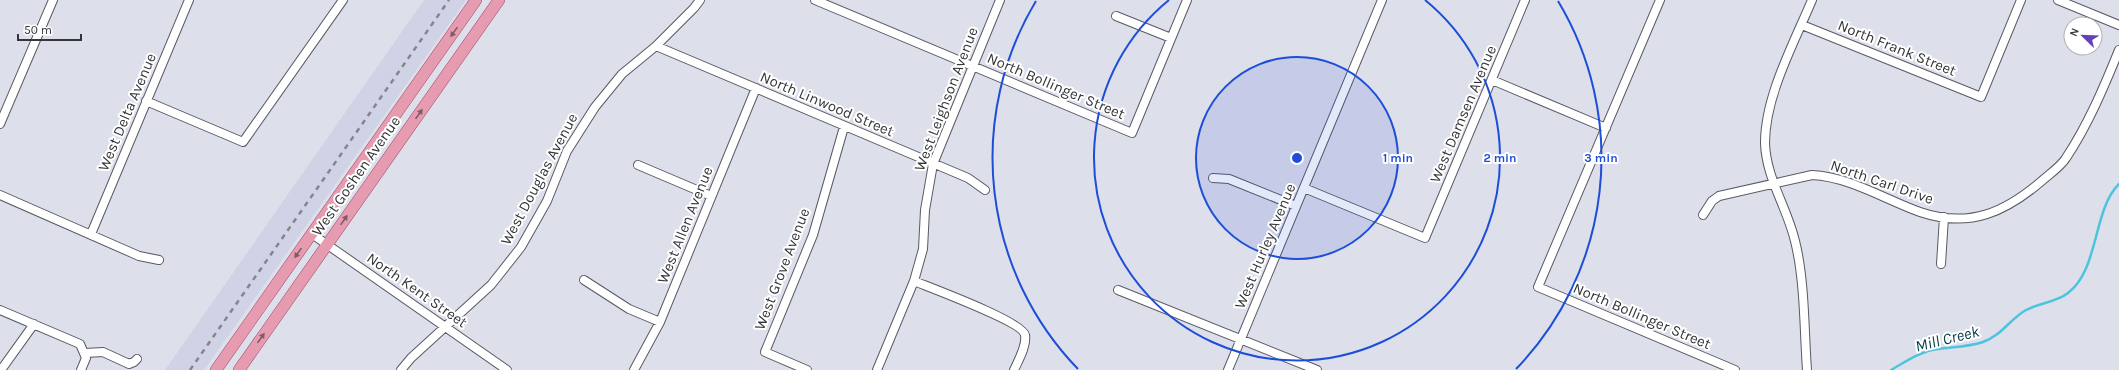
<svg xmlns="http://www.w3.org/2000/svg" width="2119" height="370" viewBox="0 0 2119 370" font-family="Karla,sans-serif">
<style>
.built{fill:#cfd3e5}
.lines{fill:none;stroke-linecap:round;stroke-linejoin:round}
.stream{stroke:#4dc4dd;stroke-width:2.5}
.minor-casing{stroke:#585964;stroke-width:10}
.major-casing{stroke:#9e4c65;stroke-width:12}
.minor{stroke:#fff;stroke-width:8}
.major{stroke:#e79bb1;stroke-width:11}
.rail{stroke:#84858d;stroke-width:2.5;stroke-dasharray:5 5;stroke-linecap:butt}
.oneway{fill:#7c5e69}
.ring{fill:none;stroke:#1d4ed8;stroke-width:2}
.labels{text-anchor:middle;stroke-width:4;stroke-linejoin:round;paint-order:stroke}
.street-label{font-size:15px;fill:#343539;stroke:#fff}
.water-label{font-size:16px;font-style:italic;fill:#09414b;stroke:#fff}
.centre{fill:#1d4ed8;stroke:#fff;stroke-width:2}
.ring-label{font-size:12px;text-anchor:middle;font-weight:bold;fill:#1d4ed8;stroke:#fff;stroke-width:4;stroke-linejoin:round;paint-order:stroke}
</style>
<rect width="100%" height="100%" fill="#dddfeb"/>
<path class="built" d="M 424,0 L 466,0 L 204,370 L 165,370 Z"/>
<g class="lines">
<path class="stream" d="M 1891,370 C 1905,362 1921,351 1938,349 C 1952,347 1968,347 1983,342 C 2001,336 2010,319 2026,310 C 2039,303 2057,302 2068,293 C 2099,270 2093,209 2119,184"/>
<g class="minor-casing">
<path id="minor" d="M 815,0 L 1132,133 L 1187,0
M 1660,0 L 1538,287 L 1735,370
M 2058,0 L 2119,25
M 1116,16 L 1171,38
M 1802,25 L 1981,97 L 2021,0
M 656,46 L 968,178 L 985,190
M 1492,80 L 1606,128
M 146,101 L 243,142 L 343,0
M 0,124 L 53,0
M 638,165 L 711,196
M 1213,178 L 1229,179 L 1296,206
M 1304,188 L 1425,238 L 1525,0
M 0,195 L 139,256 L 159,260
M 1703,215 L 1712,201 L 1719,196 L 1812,175 C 1850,177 1884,199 1920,212 C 1970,229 2006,212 2044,179 C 2051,173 2061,166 2066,158 C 2088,125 2104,87 2119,50
M 91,234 L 189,0
M 312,234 L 507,370
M 1941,264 L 1944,217
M 584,280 L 629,309 L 660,322
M 914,281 C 931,288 1023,322 1025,335 C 1027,346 1018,361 1014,370
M 1118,290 L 1317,370
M 0,310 L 80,344 L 86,358 L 81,370
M 85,353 L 103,352 L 129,364 L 134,362 L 137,359
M 1,370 L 34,324
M 401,370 L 411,358 L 491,285 L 521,247 L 547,201 L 567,151 L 595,107 L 622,74 L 656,46 L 694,8 L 700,0
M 634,370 L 660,322 L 756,88
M 807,370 L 765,352 L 813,235 L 844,127
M 877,370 L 914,281 L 923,249 L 925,210 L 933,164 L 1000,0
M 1228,370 L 1382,0
M 1807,370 C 1804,329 1805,281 1795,241 C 1787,207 1766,178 1765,143 C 1765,96 1794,43 1812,0"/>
</g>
<g class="major-casing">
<path id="major" d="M 216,370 L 476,0
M 239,370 L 499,0"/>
</g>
<use href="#minor" class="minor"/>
<use href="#major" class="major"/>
<path class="rail" d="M 190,370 L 449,0"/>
</g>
<defs><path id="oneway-solid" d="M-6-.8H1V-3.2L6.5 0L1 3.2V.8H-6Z"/></defs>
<g class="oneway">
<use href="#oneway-solid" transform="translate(454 32) rotate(125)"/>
<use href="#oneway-solid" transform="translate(419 114) rotate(-55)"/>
<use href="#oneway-solid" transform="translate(344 220) rotate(-55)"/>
<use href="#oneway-solid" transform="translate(298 253) rotate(125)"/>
<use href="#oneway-solid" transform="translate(261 338) rotate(-55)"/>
</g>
<circle cx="1297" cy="158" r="101" fill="#1d4ed8" fill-opacity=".12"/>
<g class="ring">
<circle cx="1297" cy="158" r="101"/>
<path d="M1425 0A203 203 0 1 1 1169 0"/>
<path d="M1078 369A304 304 0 0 1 1036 1M1558 1A304 304 0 0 1 1516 369"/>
</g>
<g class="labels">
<g class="street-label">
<text transform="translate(1897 48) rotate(22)" y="5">North Frank Street</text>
<text transform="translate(1056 86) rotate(23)" y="5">North Bollinger Street</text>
<text transform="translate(946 99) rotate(-69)" y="5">West Leighson Avenue</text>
<text transform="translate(827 104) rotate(23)" y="5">North Linwood Street</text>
<text transform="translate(127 112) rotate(-67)" y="5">West Delta Avenue</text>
<text transform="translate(1463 114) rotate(-67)" y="5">West Damsen Avenue</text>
<text transform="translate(356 176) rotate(-55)" y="5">West Goshen Avenue</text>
<text transform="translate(539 179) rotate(-62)" y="5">West Douglas Avenue</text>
<text transform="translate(1882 182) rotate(19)" y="5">North Carl Drive</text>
<text transform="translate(685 225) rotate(-68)" y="5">West Allen Avenue</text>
<text transform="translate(1265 246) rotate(-67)" y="5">West Hurley Avenue</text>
<text transform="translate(782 269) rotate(-69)" y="5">West Grove Avenue</text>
<text transform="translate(417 290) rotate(35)" y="5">North Kent Street</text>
<text transform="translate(1642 316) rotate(23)" y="5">North Bollinger Street</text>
</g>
<g class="water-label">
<text transform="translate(1947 338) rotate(-14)" y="6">Mill Creek</text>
</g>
</g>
<circle cx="1297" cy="158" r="6" class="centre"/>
<g class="ring-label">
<text x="1398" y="162">1 min</text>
<text x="1500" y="162">2 min</text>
<text x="1601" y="162">3 min</text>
</g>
<g transform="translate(2083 36) rotate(293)"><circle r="19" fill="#ffffff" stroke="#aeaeb0"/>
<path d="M0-3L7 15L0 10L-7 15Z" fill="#6640b8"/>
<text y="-6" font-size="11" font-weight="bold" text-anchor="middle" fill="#343539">N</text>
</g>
<path d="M18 34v6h63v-6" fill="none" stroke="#343539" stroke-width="2"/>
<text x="24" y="34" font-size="12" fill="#343539" stroke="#ffffff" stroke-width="3" paint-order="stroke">50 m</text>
</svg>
